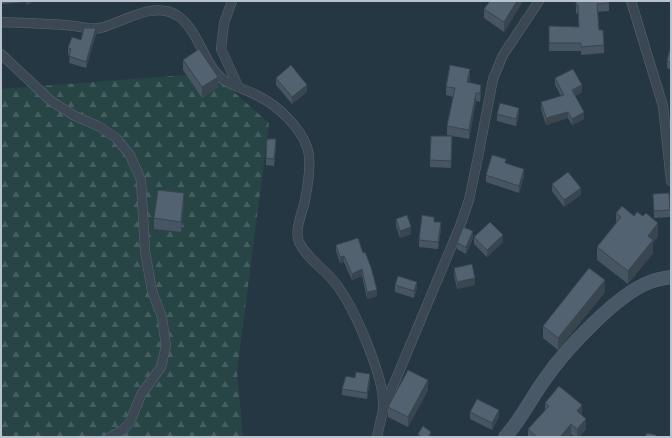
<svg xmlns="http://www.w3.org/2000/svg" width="672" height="438" viewBox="0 0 672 438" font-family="Mulish,sans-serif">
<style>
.forest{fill:url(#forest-firs)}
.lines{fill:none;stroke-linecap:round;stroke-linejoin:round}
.minor-casing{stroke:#596671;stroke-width:10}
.secondary-casing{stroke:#596671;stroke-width:14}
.minor{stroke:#3b4854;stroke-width:9}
.secondary{stroke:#495867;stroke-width:13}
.wall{fill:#475461}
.shaded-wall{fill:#39454f}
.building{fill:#526271;stroke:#39454f}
</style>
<defs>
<pattern id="forest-firs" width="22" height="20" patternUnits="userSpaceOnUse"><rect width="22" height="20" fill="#284545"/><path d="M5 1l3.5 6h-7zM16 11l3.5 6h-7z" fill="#455e5f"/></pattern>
</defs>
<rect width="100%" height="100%" fill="#263744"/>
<path class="forest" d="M 212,73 L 269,123 L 237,372 L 243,437 L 1,437 L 1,89 Z"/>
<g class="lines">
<g class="minor-casing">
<path id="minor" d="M 232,1 L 224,23 L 221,49 L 238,86
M 631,1 L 663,106 L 671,181
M 1,22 C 25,23 50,23 74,26 C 83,27 91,30 100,28 C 125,22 153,0 178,16 C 201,32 205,72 229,83 C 239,88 250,91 260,97 C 278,106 300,127 307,147 C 312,161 308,185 305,200 C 303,211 294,230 299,242 C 308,260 325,269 336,284 C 354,307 376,361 382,390 C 383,396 383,404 383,410
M 1,54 L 51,101 L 75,116 L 100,127 L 116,138 L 130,155 L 141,180 L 145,251 L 152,291 L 162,317 L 166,346 L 161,367 L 141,395 L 130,422 L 123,430 L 110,437
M 377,437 L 383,410 L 460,226 L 469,200 L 478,157 L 493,79 L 503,55 L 539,1"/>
</g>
<g class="secondary-casing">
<path id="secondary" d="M 505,437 C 521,420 531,398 545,379 C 565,350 617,294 650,282 C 657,279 664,278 671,277"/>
</g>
<use href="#minor" class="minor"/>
<use href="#secondary" class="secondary"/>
</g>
<path class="wall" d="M 1,1 L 34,1 L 27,5 L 26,2 L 1,4 Z
M 490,1 L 523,1 L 504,32 L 484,18 L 484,9 Z
M 576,1 L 609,1 L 609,11 L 597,12 L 599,30 L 604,45 L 604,53 L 581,55 L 581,51 L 549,51 L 549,26 L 579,27 L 578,13 L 576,14 Z
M 96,35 L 86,68 L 69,63 L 70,55 L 68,55 L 68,48 L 81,40 Z
M 671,45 L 671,70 L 667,68 L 667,61 Z
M 183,60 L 218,87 L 202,98 L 183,70 Z
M 470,77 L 469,83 L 481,94 L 480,102 L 476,101 L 469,139 L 447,135 L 447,126 L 453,97 L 446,95 L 446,87 Z
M 276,78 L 307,92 L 292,104 L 276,85 Z
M 555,78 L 582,92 L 575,96 L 584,119 L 572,125 L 568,118 L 546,125 L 541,109 L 541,102 L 561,96 L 555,85 Z
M 497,114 L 519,115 L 516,126 L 497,121 Z
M 452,143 L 451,168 L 430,167 L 430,160 Z
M 276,146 L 274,166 L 266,165 L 266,158 Z
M 506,163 L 524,176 L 519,193 L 486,182 L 486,175 Z
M 552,184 L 581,195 L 564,207 L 552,191 Z
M 653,194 L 670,210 L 670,217 L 654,218 Z
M 184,203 L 181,232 L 154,229 L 154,218 Z
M 616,213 L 658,236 L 653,243 L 653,253 L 628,284 L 597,260 L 597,247 L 616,223 Z
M 396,219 L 411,234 L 400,238 L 396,226 Z
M 434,222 L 441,229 L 438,249 L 419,247 L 419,240 Z
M 474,237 L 503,242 L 487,257 L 474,244 Z
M 358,238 L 377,296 L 367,299 L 362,276 L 352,280 L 344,262 L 340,263 L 336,251 L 336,245 Z
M 473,238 L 466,254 L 457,249 L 457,243 Z
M 454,268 L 475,285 L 457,289 L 454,275 Z
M 395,285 L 417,288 L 414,298 L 395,292 Z
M 605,292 L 558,350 L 543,338 L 543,326 Z
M 355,378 L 370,380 L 367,399 L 342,395 L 342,389 Z
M 428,390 L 408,427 L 388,417 L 388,407 Z
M 545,403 L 582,415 L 586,429 L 579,437 L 574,437 L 571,434 L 569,437 L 528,437 L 528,429 L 545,411 Z
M 470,412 L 499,417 L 492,430 L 470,419 Z
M 418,434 L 431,436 L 430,437 L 418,437 Z"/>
<path class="shaded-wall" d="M 27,1 L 34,1 L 27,5 Z
M 517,1 L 523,1 L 504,32 L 504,22 Z
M 96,28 L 96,35 L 86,68 L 86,62 Z
M 470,69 L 470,77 L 467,91 L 467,82 Z
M 218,77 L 218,87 L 202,98 L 202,87 Z
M 307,85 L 307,92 L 292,104 L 292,97 Z
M 481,85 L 481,94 L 480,102 L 480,93 Z
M 582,85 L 582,92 L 572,97 L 572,90 Z
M 476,93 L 476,101 L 469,139 L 469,130 Z
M 519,108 L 519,115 L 516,126 L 516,119 Z
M 568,112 L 568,118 L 546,125 L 546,118 Z
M 584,112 L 584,119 L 572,125 L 572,119 Z
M 524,169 L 524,176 L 519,193 L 519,186 Z
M 581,188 L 581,195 L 564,207 L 564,200 Z
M 184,193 L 184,203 L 181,232 L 181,222 Z
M 441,222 L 441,229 L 438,249 L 438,242 Z
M 658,223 L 658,236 L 653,243 L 653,253 L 628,284 L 628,271 L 648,236 Z
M 411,227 L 411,234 L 400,238 L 400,231 Z
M 473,231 L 473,238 L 466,254 L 466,247 Z
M 503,235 L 503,242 L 487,257 L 487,250 Z
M 344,256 L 344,262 L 340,263 L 340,257 Z
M 362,269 L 362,276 L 352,280 L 352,274 Z
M 475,278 L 475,285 L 457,289 L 457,282 Z
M 605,280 L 605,292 L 558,350 L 558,338 Z
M 417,282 L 417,288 L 414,298 L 414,291 Z
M 377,290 L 377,296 L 367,299 L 367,292 Z
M 370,374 L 370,380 L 367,399 L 367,393 Z
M 428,380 L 428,390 L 408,427 L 408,417 Z
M 582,405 L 582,415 L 577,411 Z
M 499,410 L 499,417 L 492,430 L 492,423 Z
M 586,419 L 586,429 L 579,437 L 577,437 L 577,429 Z
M 571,424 L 571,434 L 569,437 L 560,437 Z
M 431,432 L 431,436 L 430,437 L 428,437 Z"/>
<path class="building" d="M 490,1 L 517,1 L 504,22 L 484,9 Z
M 576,1 L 609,1 L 609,3 L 597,4 L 599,30 L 603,30 L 604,45 L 581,47 L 581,43 L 549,43 L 549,26 L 579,27 L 578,5 L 576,5 Z
M 84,28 L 96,28 L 86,62 L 69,56 L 71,49 L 68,48 L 72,37 L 81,40 Z
M 671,45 L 671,63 L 667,61 Z
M 199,49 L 218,77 L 202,87 L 183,60 Z
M 291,65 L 307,85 L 292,97 L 276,78 Z
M 450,65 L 470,69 L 467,82 L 481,85 L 480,93 L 476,93 L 469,130 L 447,126 L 455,88 L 446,87 Z
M 573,69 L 582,85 L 572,90 L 584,112 L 572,119 L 568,112 L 546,118 L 541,102 L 564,95 L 555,78 Z
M 500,103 L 519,108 L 516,119 L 497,114 Z
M 431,136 L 452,136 L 451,161 L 430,160 Z
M 267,139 L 276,139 L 274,159 L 266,158 Z
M 492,155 L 506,159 L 505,163 L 524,169 L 519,186 L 486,175 Z
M 568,172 L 581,188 L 564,200 L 552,184 Z
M 158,190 L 184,193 L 181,222 L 154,218 Z
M 669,193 L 670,210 L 654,211 L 653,194 Z
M 622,206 L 634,216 L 637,212 L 643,216 L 646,213 L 658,223 L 648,236 L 653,240 L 628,271 L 597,247 L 621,217 L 616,213 Z
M 407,215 L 411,227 L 400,231 L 396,219 Z
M 422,215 L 434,217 L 434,222 L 441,222 L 438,242 L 419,240 Z
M 490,222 L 503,235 L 487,250 L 474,237 Z
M 463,227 L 473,231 L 466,247 L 457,243 Z
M 358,238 L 363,253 L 365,252 L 371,267 L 377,290 L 367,292 L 362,269 L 352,274 L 344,256 L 340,257 L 336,245 Z
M 472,264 L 475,278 L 457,282 L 454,268 Z
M 589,268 L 605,280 L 558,338 L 543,326 Z
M 398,276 L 417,282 L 414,291 L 395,285 Z
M 408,370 L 428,380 L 408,417 L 388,407 Z
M 356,372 L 370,374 L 367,393 L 342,389 L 346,376 L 355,378 Z
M 559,386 L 582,405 L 577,411 L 586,419 L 577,429 L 571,424 L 560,437 L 537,437 L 528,429 L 549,406 L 545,403 Z
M 477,399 L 499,410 L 492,423 L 470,412 Z
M 423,426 L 431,432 L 428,437 L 422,437 L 418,434 Z
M 647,433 L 656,435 L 655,437 L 645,437 Z"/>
<rect width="672" height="438" fill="none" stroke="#b8c3cd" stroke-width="4"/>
</svg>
